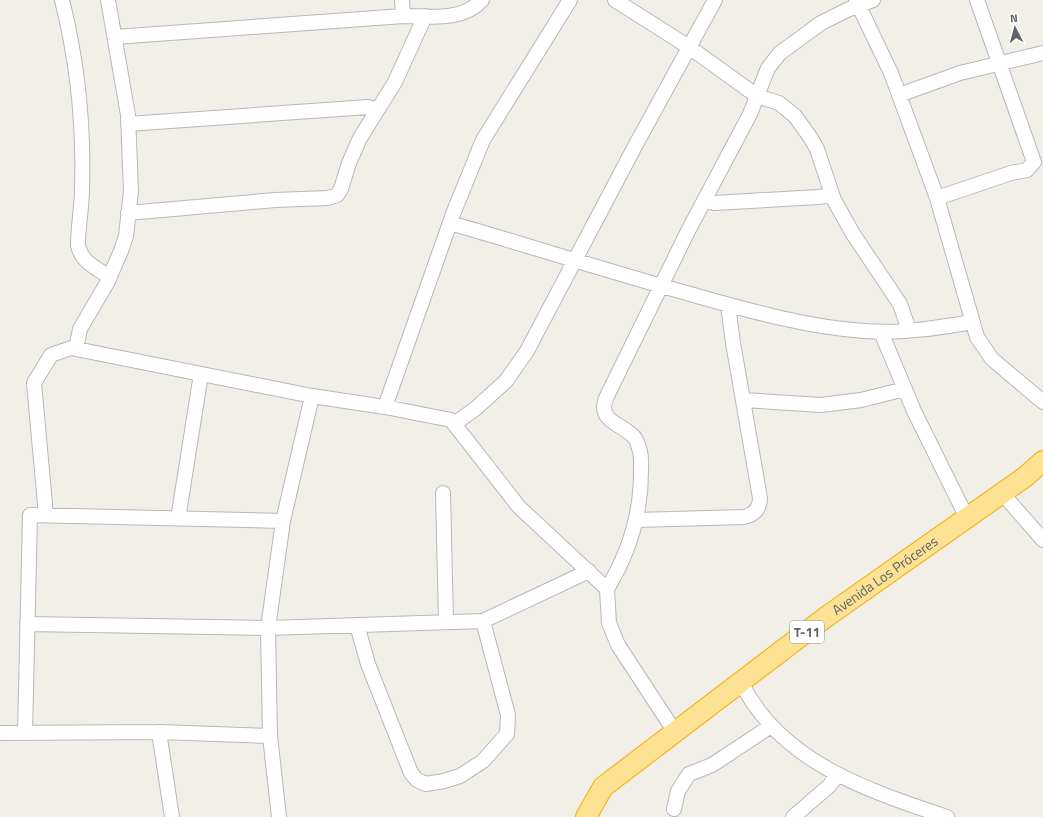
<svg xmlns="http://www.w3.org/2000/svg" width="1043" height="817" viewBox="0 0 1043 817" font-family="'Titillium Web',sans-serif">
<style>
.lines{fill:none;stroke-linecap:round;stroke-linejoin:round}
.minor-casing{stroke:#b5b8bc;stroke-width:16}
.highway-casing{stroke:#f9ab00;stroke-width:22}
.minor{stroke:#fff;stroke-width:14}
.highway{stroke:#fde293;stroke-width:20}
.labels{text-anchor:middle;stroke-width:3;stroke-linejoin:round;paint-order:stroke}
.shield{fill:#fff;stroke:#8f9295;stroke-width:1}
.shield-label{font-size:13px;font-weight:bold;fill:#5f6368}
.street-label{font-size:14px;fill:#5f6368;stroke:#fff}
</style>
<rect width="100%" height="100%" fill="#f1efe8"/>
<g class="lines">
<g class="minor-casing">
<path id="minor" d="M 62,0 C 77,60 84,125 82,188 C 82,207 78,226 78,245 C 81,262 96,268 110,277
M 402,0 L 403,16
M 615,0 L 689,47 L 757,96 L 779,103 L 795,116 L 810,137 L 817,149 L 834,200 L 853,234 L 900,304 L 909,330
M 856,0 L 891,73 L 937,198 L 977,337 L 992,359 L 1043,402
M 115,37 L 403,16 C 429,16 462,22 482,0
M 899,95 L 960,73 L 1043,53
M 128,124 L 368,107 L 377,109
M 937,198 L 1011,173 L 1027,170 L 1034,162 L 977,0
M 704,200 L 714,203 L 818,197 L 832,195
M 128,213 L 275,200 L 328,198 L 337,195 L 341,189 L 349,163 L 360,138 L 395,82 L 425,16
M 450,223 C 530,246 610,272 690,294 C 747,310 805,327 864,331 C 900,334 937,328 972,322
M 881,332 L 914,411 L 967,518
M 76,349 L 80,329 L 107,283 L 121,251 L 126,236 L 131,191 L 128,115 L 108,0
M 744,400 L 821,405 L 861,400 L 905,389
M 385,407 L 451,420 L 519,507 L 607,589 L 609,623 L 618,645 L 675,732
M 454,424 L 475,409 L 506,381 L 527,351 L 634,148 L 715,0
M 443,493 L 446,622
M 1002,493 L 1043,540
M 46,515 L 34,383 L 51,355 L 71,348 L 312,396
M 178,519 L 201,374
M 636,520 L 744,517 C 754,515 760,509 760,498 L 733,343 L 728,305
M 607,589 C 629,553 641,514 641,472 C 641,464 642,456 639,448 C 638,444 636,438 632,435 C 619,423 596,420 607,396 L 688,231 L 750,114 L 768,68 L 780,53 L 821,23 L 847,10 L 873,0
M 27,624 L 268,628 L 483,621 L 589,571
M 357,625 L 368,664 L 411,773 L 417,780 L 426,784 L 444,781 L 460,776 L 483,761 L 507,734 L 508,715 L 483,621
M 741,682 C 780,762 869,791 947,817
M 159,732 L 172,817
M 0,733 L 159,732 L 270,736
M 25,733 L 30,515 L 283,521
M 674,809 L 678,791 L 689,774 L 712,765 L 771,726
M 279,817 L 270,736 L 268,628 L 283,521 L 312,396 L 385,407 L 453,214 L 483,140 L 570,0
M 793,817 L 829,786 L 838,775"/>
</g>
<g class="highway-casing">
<g id="highway">
<path id="s1" d="M 586,817 L 603,787 L 826,617 L 1025,477 L 1043,461"/>
</g>
</g>
<use href="#minor" class="minor"/>
<use href="#highway" class="highway"/>
</g>
<g class="labels">
<rect class="shield" x="790" y="621" width="34" height="22" rx="3"/>
<g class="shield-label">
<text x="807" y="637">T-11</text>
</g>
<g class="street-label">
<text dy="5" stroke="none"><textPath href="#s1" startOffset="387">Avenida Los Próceres</textPath></text>
</g>
</g>
<g transform="translate(1015 28) rotate(354)" stroke="#ffffff" stroke-width="3" paint-order="stroke">
<path d="M0-3L7 15L0 10L-7 15Z" fill="#5f6368"/>
<text y="-6" font-size="11" font-weight="bold" text-anchor="middle" fill="#5f6368">N</text>
</g>
</svg>
